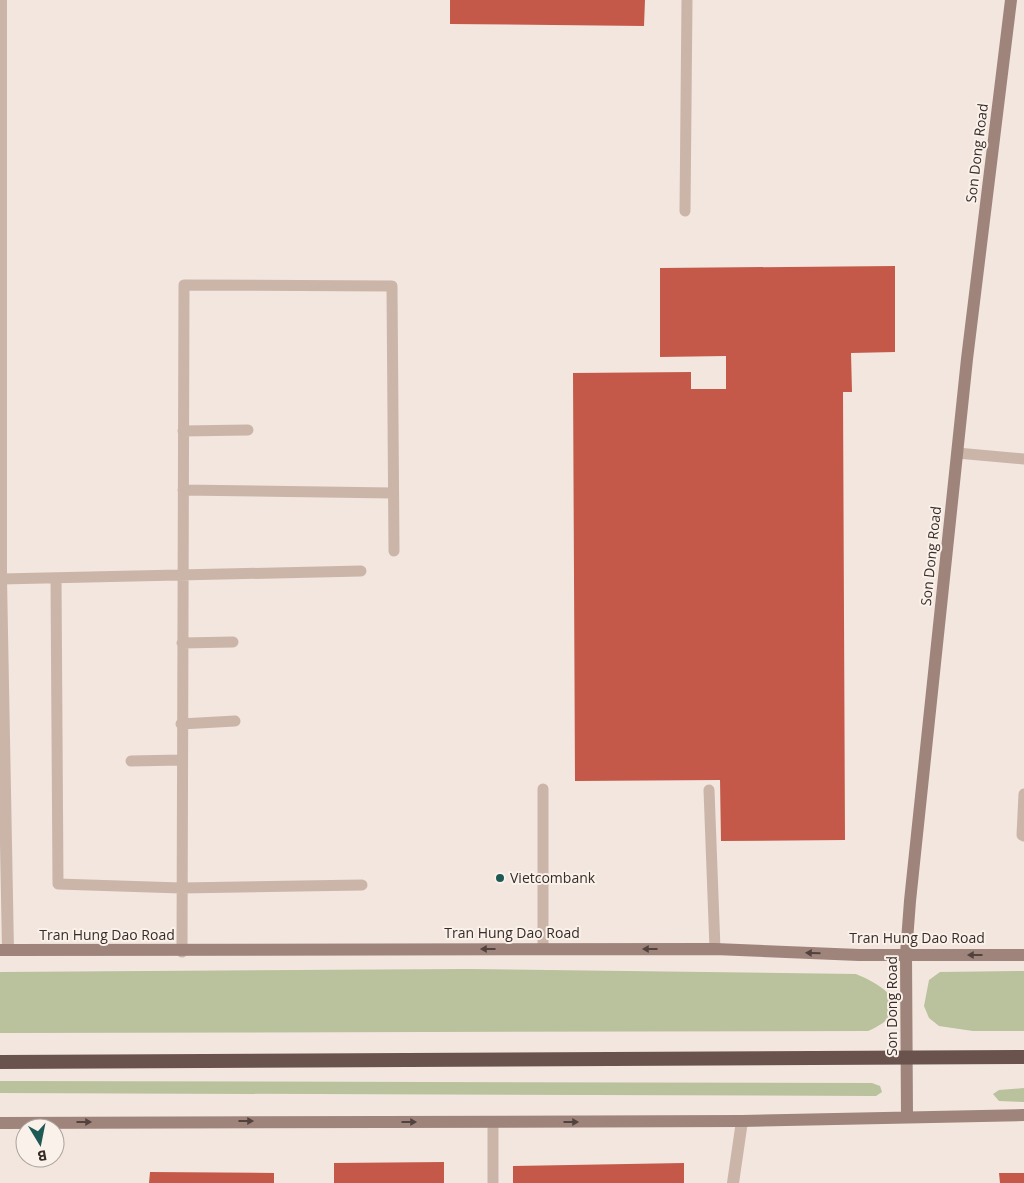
<svg xmlns="http://www.w3.org/2000/svg" width="1024" height="1183" viewBox="0 0 1024 1183" font-family="'Open Sans',sans-serif">
<style>
.green{fill:#b9c19d}
.building{fill:#c55949}
.lines{fill:none;stroke-linecap:round;stroke-linejoin:round}
.service{stroke:#cbb5a9;stroke-width:11}
.minor{stroke:#cbb5a9;stroke-width:12}
.secondary{stroke:#9e847b;stroke-width:12}
.trunk{stroke:#6a534d;stroke-width:14}
.oneway{fill:#52423e}
.poi-dot{fill:#1f5956;stroke:#faf1ea;stroke-width:2}
.labels{text-anchor:middle;stroke-width:4;stroke-linejoin:round;paint-order:stroke}
.street-label{font-size:14px;fill:#382c29;stroke:#faf1ea}
.poi-label{font-size:14px;fill:#382c29;stroke:#faf1ea;text-anchor:start}
</style>
<rect width="100%" height="100%" fill="#f2e6de"/>
<path class="green" d="M 468,969 L 856,974 C 890,988 916,1010 868,1031 L 0,1033 L 0,972 Z
M 1024,971 L 1024,1031 L 973,1031 L 939,1026 L 929,1018 L 924,1006 L 929,980 L 940,972 Z
M 0,1081 L 872,1083 L 880,1086 L 882,1092 L 876,1096 L 0,1093 Z
M 1024,1088 L 1024,1102 L 999,1101 L 993,1094 L 999,1090 Z"/>
<path class="building" d="M 450,0 L 645,0 L 644,26 L 450,24 Z
M 895,266 L 895,352 L 851,353 L 852,392 L 843,392 L 845,840 L 721,841 L 720,780 L 575,781 L 573,373 L 691,372 L 691,389 L 726,389 L 726,356 L 660,357 L 660,268 Z
M 444,1162 L 444,1183 L 334,1183 L 334,1163 Z
M 684,1163 L 684,1183 L 513,1183 L 513,1166 Z
M 150,1172 L 274,1173 L 274,1183 L 149,1183 Z
M 999,1173 L 1024,1173 L 1024,1183 L 1000,1183 Z"/>
<g class="lines">
<path class="service" d="M 685,211 L 687,0
M 183,431 L 248,430
M 957,453 L 1024,459
M 183,490 L 393,493
M 56,578 L 58,884 L 181,888 L 362,885
M 1,579 L 361,571
M 182,643 L 233,642
M 181,724 L 235,721
M 131,761 L 181,760
M 709,790 L 715,949
M 1024,794 L 1022,835 L 1024,836
M 543,949 L 543,789
M 182,952 L 184,285 L 392,286 L 394,551
M 493,1123 L 493,1183"/>
<path class="minor" d="M 1,0 L 1,579 L 8,950
M 733,1183 L 742,1121"/>
<path class="secondary" d="M 0,950 L 715,949 L 859,955 L 1024,955
M 907,1117 L 906,954 L 910,901 L 967,359 L 1011,0
M 0,1123 L 742,1121 L 1024,1115"/>
<path class="trunk" d="M 0,1062 L 1024,1057"/>
</g>
<defs><path id="oneway-solid" d="M-6-.8H1V-3.2L6.5 0L1 3.2V.8H-6Z" transform="scale(1.25)"/></defs>
<g class="oneway">
<use href="#oneway-solid" transform="translate(488 949) rotate(180)"/>
<use href="#oneway-solid" transform="translate(650 949) rotate(-180)"/>
<use href="#oneway-solid" transform="translate(813 953) rotate(-178)"/>
<use href="#oneway-solid" transform="translate(975 955) rotate(180)"/>
<use href="#oneway-solid" transform="translate(246 1121)"/>
<use href="#oneway-solid" transform="translate(84 1122)"/>
<use href="#oneway-solid" transform="translate(409 1122)"/>
<use href="#oneway-solid" transform="translate(571 1122)"/>
</g>
<circle class="poi-dot" cx="500" cy="878" r="5"/>
<g class="labels">
<g class="street-label">
<text transform="translate(977 153) rotate(-83)" y="5">Son Dong Road</text>
<text transform="translate(931 556) rotate(-84)" y="5">Son Dong Road</text>
<text x="512" y="938">Tran Hung Dao Road</text>
<text x="107" y="940">Tran Hung Dao Road</text>
<text x="917" y="943">Tran Hung Dao Road</text>
<text transform="translate(892 1006) rotate(-90)" y="5">Son Dong Road</text>
</g>
<g class="poi-label">
<text x="510" y="883">Vietcombank</text>
</g>
</g>
<g transform="translate(40 1143) rotate(170)"><circle r="24" fill="#faf1ea" stroke="#aca29d"/>
<path d="M0-4L9 19L0 12L-9 19Z" fill="#1f5956"/>
<text y="-8" font-size="14" font-weight="bold" text-anchor="middle" fill="#382c29">B</text>
</g>
</svg>
